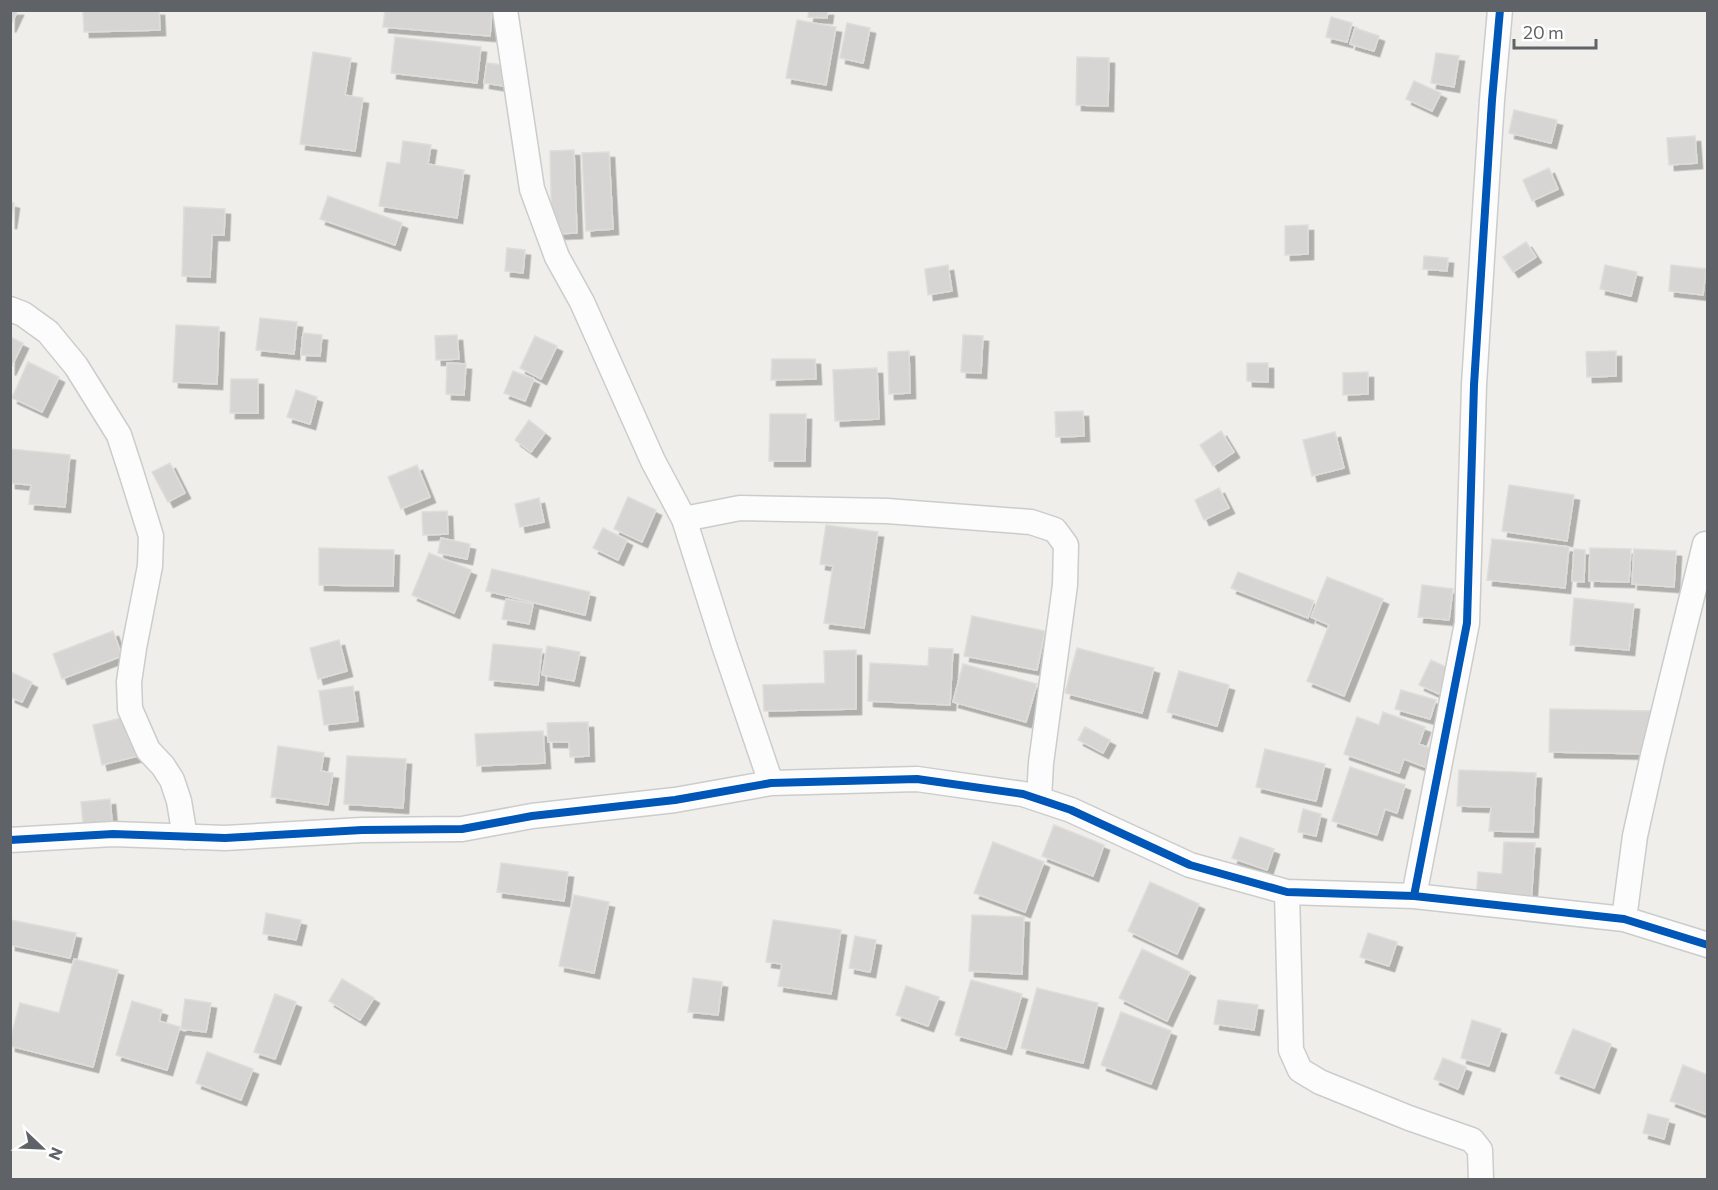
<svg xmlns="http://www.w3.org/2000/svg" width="1718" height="1190" viewBox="0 0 1718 1190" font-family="Commissioner,sans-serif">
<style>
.building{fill:#d6d5d3;stroke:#deddd9;stroke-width:1.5;filter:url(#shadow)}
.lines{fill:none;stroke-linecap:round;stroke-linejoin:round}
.minor-casing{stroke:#cbcccc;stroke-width:27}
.minor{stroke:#fdfcfc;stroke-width:24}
.cycleway-casing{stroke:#fff;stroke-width:11}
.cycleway{stroke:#0057b8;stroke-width:8}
</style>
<defs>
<filter id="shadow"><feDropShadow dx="5.5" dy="5.5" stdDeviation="0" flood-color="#0004"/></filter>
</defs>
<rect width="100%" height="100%" fill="#efeeea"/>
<path class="building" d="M 10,10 L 18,10 L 10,27 Z
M 83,10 L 159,10 L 160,30 L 84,32 Z
M 385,10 L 492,10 L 490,36 L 383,27 Z
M 809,10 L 828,10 L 827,18 L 808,17 Z
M 1331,17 L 1352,23 L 1347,42 L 1326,37 Z
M 797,20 L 836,27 L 826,85 L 786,78 Z
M 847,23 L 870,28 L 863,63 L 840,58 Z
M 1355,28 L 1379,36 L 1374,51 L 1350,44 Z
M 395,37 L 481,47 L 477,83 L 391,73 Z
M 313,52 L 351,58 L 345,95 L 363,98 L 355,151 L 300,144 Z
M 1436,53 L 1459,56 L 1454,87 L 1431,83 Z
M 1077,57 L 1109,58 L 1108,106 L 1076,105 Z
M 487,63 L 512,66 L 509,87 L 484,83 Z
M 1414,81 L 1441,93 L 1432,111 L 1406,99 Z
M 1514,110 L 1557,120 L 1551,143 L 1509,133 Z
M 1695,136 L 1697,163 L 1669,165 L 1667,138 Z
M 403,141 L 431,145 L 428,164 L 464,170 L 457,218 L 379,206 L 387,162 L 400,164 Z
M 574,150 L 577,233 L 552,234 L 550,151 Z
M 609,152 L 613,229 L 586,231 L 582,153 Z
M 1549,168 L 1558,189 L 1532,201 L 1523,180 Z
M 328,196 L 402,223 L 395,245 L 320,219 Z
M 10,202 L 14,203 L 11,223 L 10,223 Z
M 184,207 L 225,209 L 224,235 L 212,235 L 210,277 L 182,276 Z
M 1308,225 L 1308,254 L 1285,255 L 1285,226 Z
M 1526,242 L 1536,257 L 1513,272 L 1503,257 Z
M 507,248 L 525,250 L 523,273 L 505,271 Z
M 1424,256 L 1448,258 L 1447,271 L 1423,269 Z
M 948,265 L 952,291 L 928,295 L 925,269 Z
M 1605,265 L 1637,272 L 1631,296 L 1600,289 Z
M 1671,265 L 1706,269 L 1703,295 L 1669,291 Z
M 260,318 L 297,322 L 294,354 L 256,350 Z
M 176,325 L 219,327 L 217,384 L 173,382 Z
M 303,333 L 322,335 L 320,356 L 301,355 Z
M 457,335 L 459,359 L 436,360 L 435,336 Z
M 963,335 L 983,336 L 981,373 L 961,372 Z
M 535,336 L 557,346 L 541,379 L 520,368 Z
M 10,337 L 23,343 L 10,370 Z
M 909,351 L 910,393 L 889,394 L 888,352 Z
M 1616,351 L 1616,376 L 1587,377 L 1586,352 Z
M 772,359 L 815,359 L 816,379 L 771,380 Z
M 28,362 L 59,377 L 42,412 L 12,398 Z
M 447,363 L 466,364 L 464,395 L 446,394 Z
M 1247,363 L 1268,363 L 1268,382 L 1247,381 Z
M 877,368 L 879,419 L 835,421 L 833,370 Z
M 513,371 L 534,379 L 525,401 L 504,393 Z
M 1368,372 L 1368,394 L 1343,395 L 1343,373 Z
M 231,379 L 258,379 L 258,413 L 230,413 Z
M 296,390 L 317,397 L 310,424 L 287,417 Z
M 1083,411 L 1084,436 L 1056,437 L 1055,412 Z
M 770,414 L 806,414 L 805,461 L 769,461 Z
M 529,420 L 545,433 L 531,452 L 515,440 Z
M 1221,431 L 1234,452 L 1213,466 L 1200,445 Z
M 1335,432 L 1344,468 L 1312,476 L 1303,440 Z
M 10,449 L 70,455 L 65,507 L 29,504 L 31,485 L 10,483 Z
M 170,463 L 185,493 L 168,502 L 152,472 Z
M 417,465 L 430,497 L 401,509 L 388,477 Z
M 1509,485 L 1574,495 L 1567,541 L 1502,531 Z
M 1219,488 L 1229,508 L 1204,520 L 1195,500 Z
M 628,497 L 656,510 L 642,542 L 614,529 Z
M 539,498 L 544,522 L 520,527 L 515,504 Z
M 447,511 L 448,534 L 423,535 L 422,512 Z
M 826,525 L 878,532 L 864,628 L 824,623 L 833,566 L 820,564 Z
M 603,528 L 627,540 L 618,560 L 593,548 Z
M 441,538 L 470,544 L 467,559 L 438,553 Z
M 1492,539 L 1569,547 L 1565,588 L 1487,580 Z
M 319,548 L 394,550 L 393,586 L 319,585 Z
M 1590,548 L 1631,549 L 1629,582 L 1589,581 Z
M 1574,549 L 1585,550 L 1584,582 L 1572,581 Z
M 1634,549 L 1676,551 L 1674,587 L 1632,584 Z
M 429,553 L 471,570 L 454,613 L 412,595 Z
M 492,569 L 590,592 L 585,615 L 486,591 Z
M 1238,572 L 1314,601 L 1308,618 L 1231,588 Z
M 1327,577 L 1383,599 L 1344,696 L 1307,681 L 1329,625 L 1311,617 Z
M 1422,585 L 1453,589 L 1449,620 L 1418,617 Z
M 1574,598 L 1634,604 L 1629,650 L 1570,645 Z
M 506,599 L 533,604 L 529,624 L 502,619 Z
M 972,616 L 1045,631 L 1037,670 L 964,656 Z
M 113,631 L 122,656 L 62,679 L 53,654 Z
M 339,640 L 347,671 L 318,679 L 310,648 Z
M 493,644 L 542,649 L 538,685 L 489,680 Z
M 547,646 L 580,652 L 574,681 L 542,675 Z
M 929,648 L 953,649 L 950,705 L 868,701 L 870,663 L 928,666 Z
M 1077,648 L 1154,668 L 1142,713 L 1065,693 Z
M 856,650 L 856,709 L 764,711 L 763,685 L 825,683 L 824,651 Z
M 1431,660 L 1450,669 L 1439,694 L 1419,685 Z
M 963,664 L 1037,684 L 1026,722 L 953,702 Z
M 1179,671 L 1229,685 L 1217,726 L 1167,712 Z
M 13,673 L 32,682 L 22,702 L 10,697 L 10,678 Z
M 353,686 L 358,721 L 324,725 L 319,691 Z
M 1401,690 L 1436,700 L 1430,719 L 1395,709 Z
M 1550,709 L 1653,711 L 1652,754 L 1549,752 Z
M 1383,712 L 1425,727 L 1419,744 L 1432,749 L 1425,767 L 1404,759 L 1399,773 L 1344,754 L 1357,717 L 1379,725 Z
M 129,716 L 138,756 L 102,765 L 93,725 Z
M 588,722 L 589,756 L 570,757 L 569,742 L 548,742 L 547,723 Z
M 1085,727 L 1110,740 L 1103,753 L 1078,740 Z
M 543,731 L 545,763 L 477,766 L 475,734 Z
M 278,746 L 324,753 L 321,771 L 333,773 L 328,805 L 271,797 Z
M 1265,749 L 1325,764 L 1316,801 L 1256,787 Z
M 347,756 L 406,759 L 403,808 L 344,804 Z
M 1350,767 L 1405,785 L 1397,813 L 1385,809 L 1377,835 L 1332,821 Z
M 1459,770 L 1536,773 L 1533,832 L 1489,831 L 1491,807 L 1457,806 Z
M 110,799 L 112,821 L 83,824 L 81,802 Z
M 1303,809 L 1321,814 L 1316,836 L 1298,832 Z
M 1054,825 L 1104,845 L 1093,876 L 1042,856 Z
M 1240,837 L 1274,849 L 1267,870 L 1232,858 Z
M 993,842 L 1044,862 L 1025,912 L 974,893 Z
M 1504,842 L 1535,843 L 1531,904 L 1476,900 L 1478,872 L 1502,874 Z
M 501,863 L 568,872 L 564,901 L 497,892 Z
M 1150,882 L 1199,904 L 1177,954 L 1128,931 Z
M 574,895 L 609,902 L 594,973 L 559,966 Z
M 266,913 L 301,920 L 296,940 L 263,934 Z
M 972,915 L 1024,917 L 1022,974 L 969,971 Z
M 11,920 L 76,933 L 70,958 L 10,945 Z
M 773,920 L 841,930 L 831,994 L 778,986 L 782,964 L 766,962 Z
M 1368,933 L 1397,942 L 1389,966 L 1360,957 Z
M 855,936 L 876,940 L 870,972 L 849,968 Z
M 1142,949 L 1190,972 L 1167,1021 L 1119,998 Z
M 74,959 L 118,970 L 93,1067 L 10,1046 L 10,1040 L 20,1003 L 59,1013 Z
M 693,978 L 722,982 L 718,1015 L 688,1012 Z
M 342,979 L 374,998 L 360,1020 L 329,1001 Z
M 971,980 L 1022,994 L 1006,1049 L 955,1035 Z
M 906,986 L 939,997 L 928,1026 L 896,1015 Z
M 1037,988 L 1098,1003 L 1083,1063 L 1021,1048 Z
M 275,994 L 296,1002 L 275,1059 L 254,1052 Z
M 185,999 L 211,1003 L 206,1032 L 181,1029 Z
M 1218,1000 L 1258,1005 L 1254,1030 L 1214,1024 Z
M 132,1001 L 162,1010 L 159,1021 L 180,1027 L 167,1070 L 116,1055 Z
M 1121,1012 L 1171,1031 L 1151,1084 L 1101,1065 Z
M 1472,1020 L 1501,1029 L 1489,1066 L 1461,1058 Z
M 1573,1029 L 1611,1044 L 1594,1088 L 1555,1073 Z
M 207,1052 L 253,1069 L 241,1100 L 196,1083 Z
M 1443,1058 L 1466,1067 L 1458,1089 L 1434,1079 Z
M 1683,1065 L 1708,1075 L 1708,1115 L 1670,1101 Z
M 1648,1114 L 1669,1119 L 1664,1139 L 1643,1133 Z"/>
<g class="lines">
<g class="minor-casing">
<path id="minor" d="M 505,10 L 532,189 L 557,257 L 582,302 L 653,461 L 684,519 L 724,645 L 771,783
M 10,309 L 23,314 L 48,332 L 76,366 L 119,435 L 131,472 L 151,536 L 150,566 L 134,648 L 129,682 L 130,709 L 148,750 L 163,766 L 172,780 L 179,801 L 185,837
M 684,519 L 740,508 L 887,511 L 1031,522 L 1055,530 L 1066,545 L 1065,585 L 1041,763 L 1039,799
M 10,840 L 113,834 L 225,838 L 362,830 L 462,829 L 532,816 L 675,800 L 771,783 L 917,779 L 1023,794 L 1071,810 L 1190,865 L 1287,892 L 1414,896 L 1624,919 L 1708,945
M 1287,892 L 1291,1050 L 1300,1070 L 1320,1082 L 1409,1118 L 1472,1140 L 1480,1150 L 1481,1180
M 1414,896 L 1467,623 L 1474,385 L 1492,100 L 1500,10
M 1624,919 L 1635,836 L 1653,755 L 1705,544"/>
</g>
<use href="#minor" class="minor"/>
<g class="cycleway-casing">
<path id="cycleway" d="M 10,840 L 113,834 L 225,838 L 362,830 L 462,829 L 532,816 L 675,800 L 771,783 L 917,779 L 1023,794 L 1071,810 L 1190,865 L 1287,892 L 1414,896 L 1624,919 L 1708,945
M 1414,896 L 1467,623 L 1474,385 L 1492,100 L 1500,10"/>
</g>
<use href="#cycleway" class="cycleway"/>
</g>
<rect width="1718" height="1190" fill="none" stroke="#5f6368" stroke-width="24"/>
<g transform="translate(42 1148) rotate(113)" stroke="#ffffff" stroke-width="4.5" paint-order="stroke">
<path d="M0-4.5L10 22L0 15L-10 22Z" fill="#5f6368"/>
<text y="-9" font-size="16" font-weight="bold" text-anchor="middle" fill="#5f6368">N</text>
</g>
<path d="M1514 39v9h82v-9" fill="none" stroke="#5f6368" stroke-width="3"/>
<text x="1523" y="39" font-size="18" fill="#5f6368" stroke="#ffffff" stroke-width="4.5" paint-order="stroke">20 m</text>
</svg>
